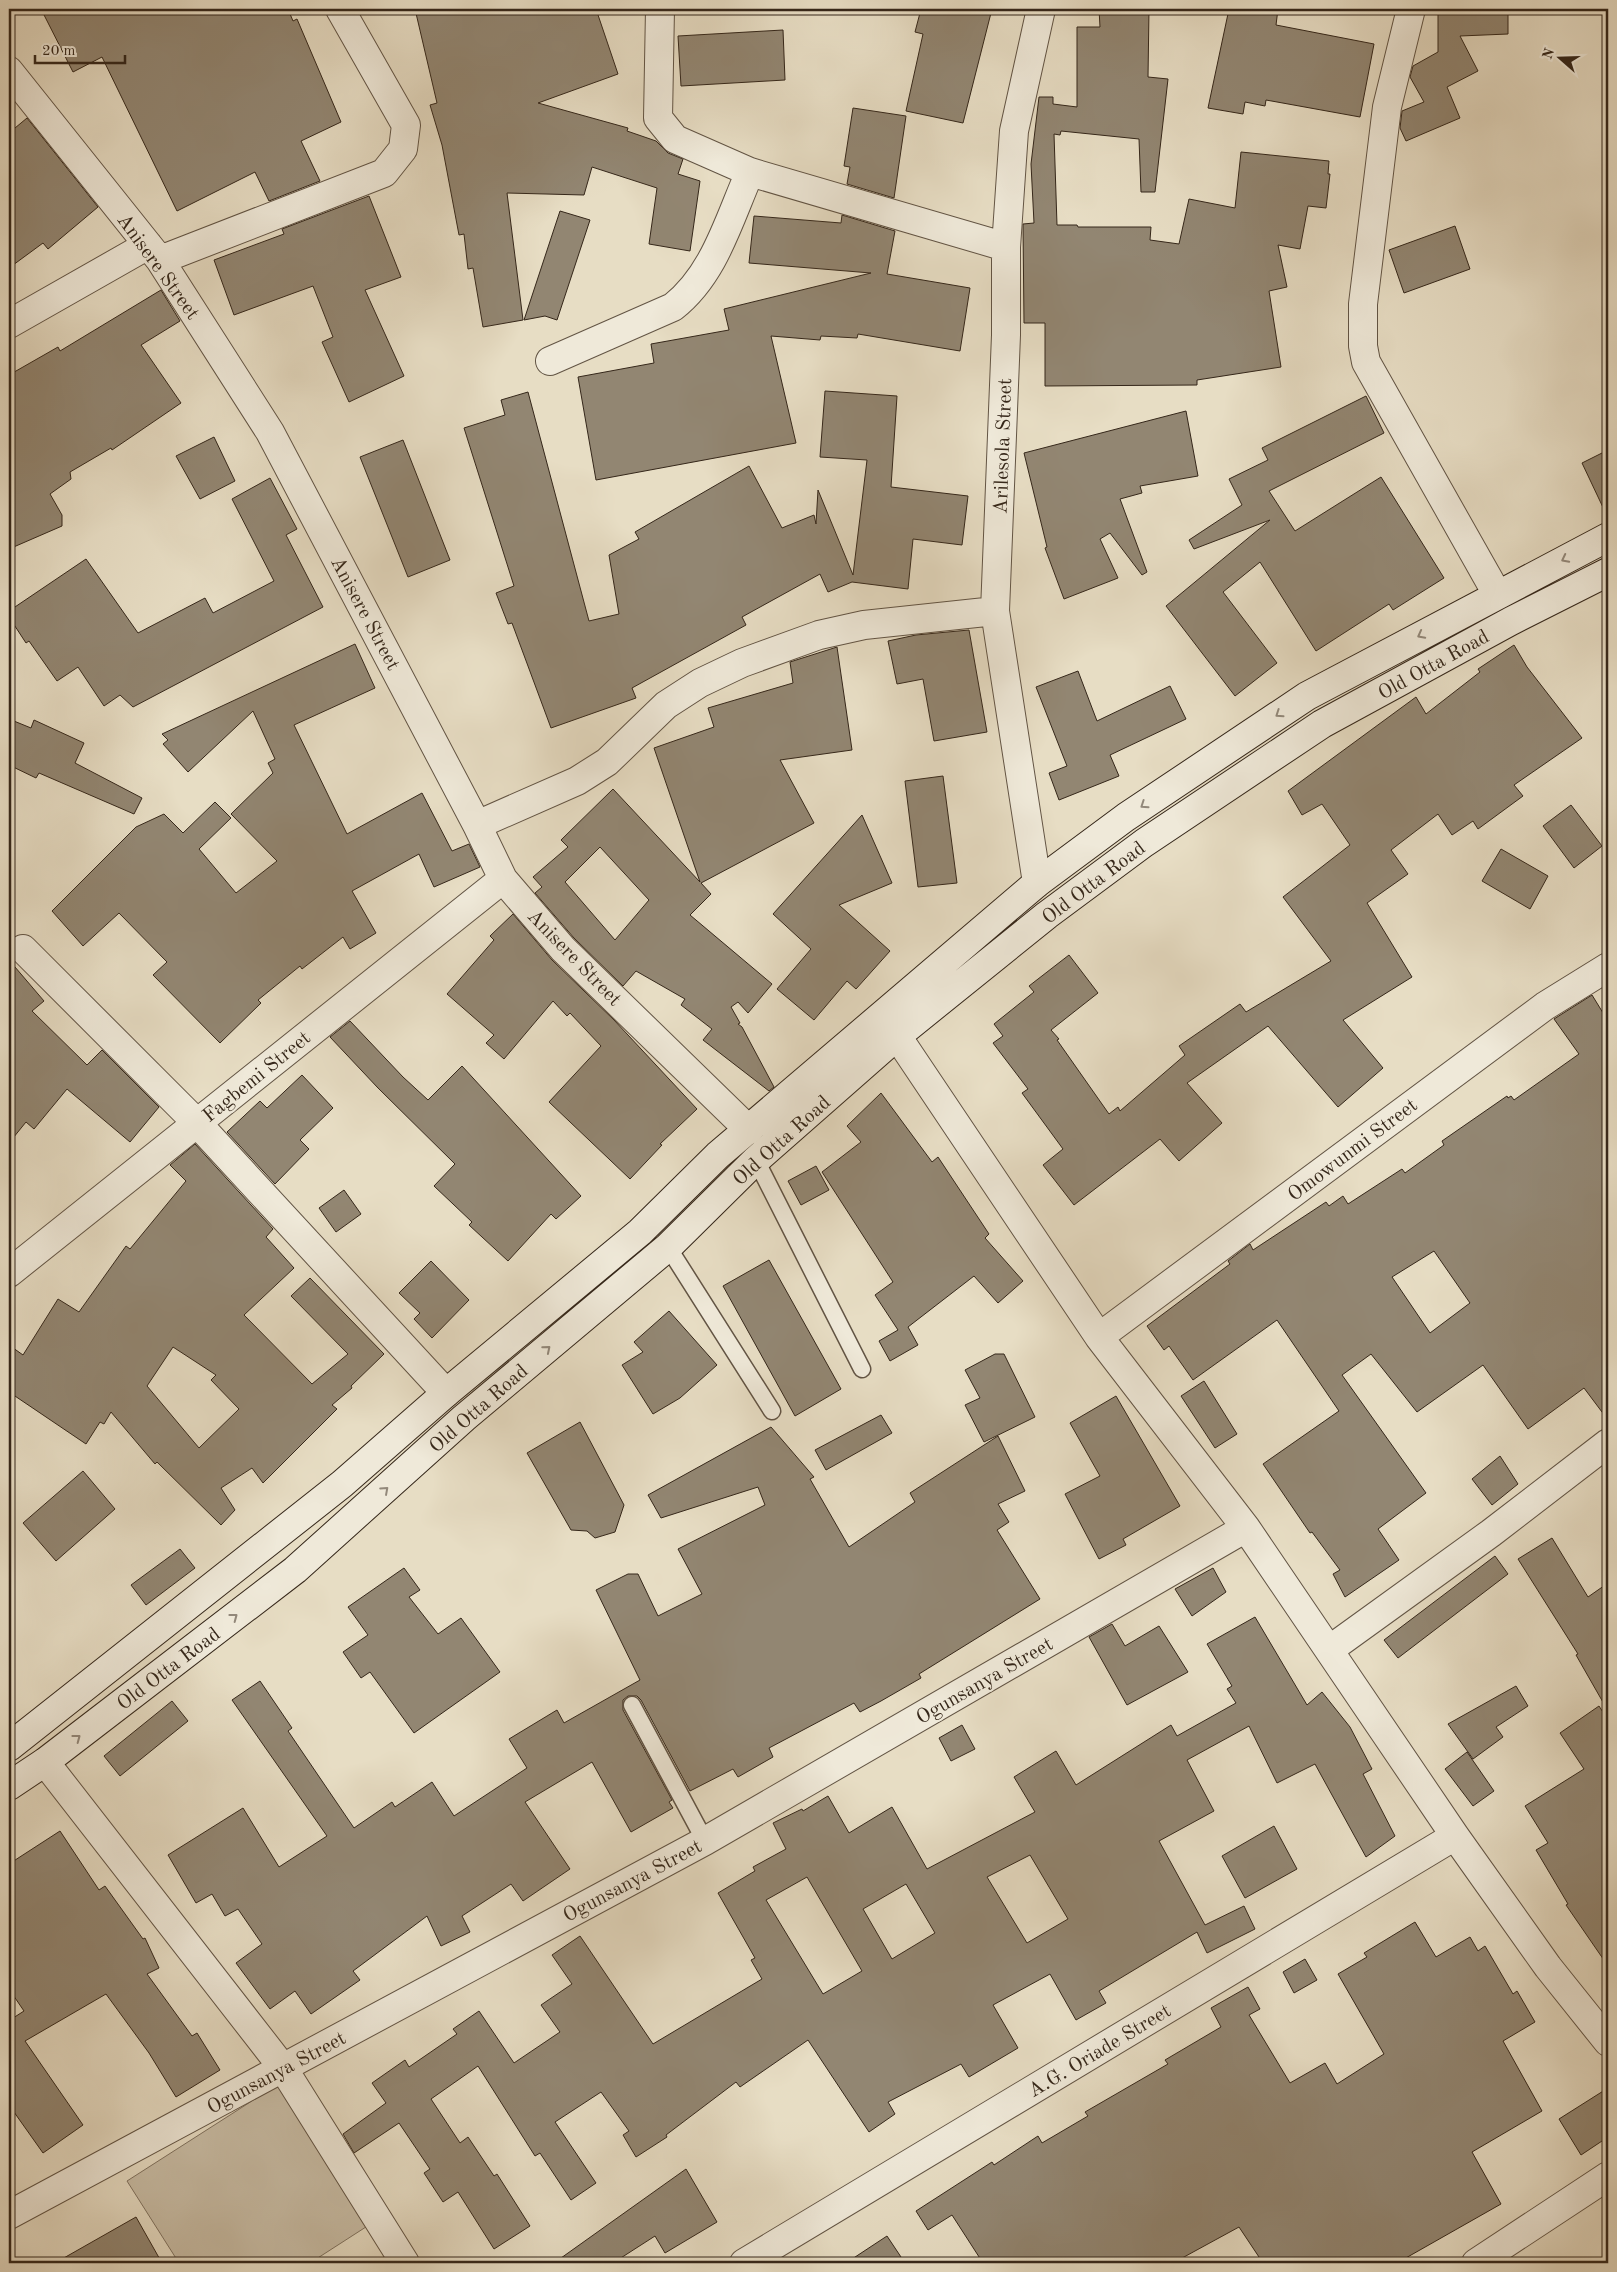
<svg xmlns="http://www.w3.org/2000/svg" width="1617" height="2272" viewBox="0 0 1617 2272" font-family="'Old Standard TT',serif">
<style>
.green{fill:#c9bea7;stroke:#7f7260}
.building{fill:#928672;stroke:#35271a;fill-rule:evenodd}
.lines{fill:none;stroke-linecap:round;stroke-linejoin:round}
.lane-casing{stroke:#625444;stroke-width:19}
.street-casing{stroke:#625444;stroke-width:30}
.secondary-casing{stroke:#35271a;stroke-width:30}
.lane{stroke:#efe9d9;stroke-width:16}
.street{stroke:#efe9d9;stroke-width:28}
.secondary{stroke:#efe9d9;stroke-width:28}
.oneway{stroke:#92887a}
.labels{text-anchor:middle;stroke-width:4;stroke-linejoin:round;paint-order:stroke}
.street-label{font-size:20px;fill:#35271a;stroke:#efe9d9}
</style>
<rect width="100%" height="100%" fill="#e7ddc4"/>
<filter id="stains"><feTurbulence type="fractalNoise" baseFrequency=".004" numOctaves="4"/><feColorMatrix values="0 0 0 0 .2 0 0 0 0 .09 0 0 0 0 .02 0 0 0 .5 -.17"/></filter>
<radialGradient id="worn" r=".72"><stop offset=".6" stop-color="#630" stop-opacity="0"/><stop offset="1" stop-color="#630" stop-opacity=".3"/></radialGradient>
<path class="green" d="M 280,2083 L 369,2225 L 310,2263 L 179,2263 L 127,2181 Z"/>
<path class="building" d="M 41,9 L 288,9 L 293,21 L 297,19 L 341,122 L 301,141 L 320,181 L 269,201 L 255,172 L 177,211 L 102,57 L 73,72 Z
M 415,9 L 596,9 L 618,74 L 538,103 L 628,128 L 627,131 L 656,141 L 668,153 L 683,159 L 678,174 L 700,181 L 690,251 L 649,244 L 657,188 L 592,167 L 584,195 L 507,193 L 523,320 L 483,327 L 473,268 L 468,269 L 464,234 L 459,235 L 442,145 L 430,105 L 437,103 Z
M 921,9 L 992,9 L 963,123 L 906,111 L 923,34 L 915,32 Z
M 1099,9 L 1149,9 L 1148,77 L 1168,79 L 1155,192 L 1141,192 L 1139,139 L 1061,131 L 1060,135 L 1054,134 L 1057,225 L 1077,225 L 1078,227 L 1151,227 L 1150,240 L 1179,244 L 1189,199 L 1235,208 L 1241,152 L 1329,161 L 1328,174 L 1330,174 L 1326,208 L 1308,206 L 1300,249 L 1278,245 L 1287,287 L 1269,291 L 1281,367 L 1197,380 L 1197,385 L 1045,386 L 1045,323 L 1024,323 L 1023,224 L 1034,223 L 1031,164 L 1039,97 L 1053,97 L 1053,104 L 1077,107 L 1077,27 L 1100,27 Z
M 1229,9 L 1278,9 L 1276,25 L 1374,44 L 1360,117 L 1266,100 L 1265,106 L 1245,102 L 1243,114 L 1208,108 Z
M 1438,9 L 1508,9 L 1508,34 L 1460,36 L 1478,71 L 1447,87 L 1460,118 L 1406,141 L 1400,128 L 1402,111 L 1424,102 L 1410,77 L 1413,66 L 1438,52 Z
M 783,30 L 785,80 L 681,86 L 678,36 Z
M 853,108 L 906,116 L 894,198 L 847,184 L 850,167 L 844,166 Z
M 27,118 L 98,207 L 48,249 L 43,243 L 9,268 L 9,133 Z
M 369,196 L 401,277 L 365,290 L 404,376 L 349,402 L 322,342 L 333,337 L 313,286 L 234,315 L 214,260 L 284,234 L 282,229 Z
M 560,211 L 590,220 L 557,320 L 545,316 L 524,320 Z
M 842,215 L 895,231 L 887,274 L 970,288 L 960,351 L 858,334 L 857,338 L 821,336 L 820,340 L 771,336 L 796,443 L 596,480 L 578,377 L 654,363 L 651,344 L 729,330 L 724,309 L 871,273 L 749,263 L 754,216 L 841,223 Z
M 1455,226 L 1470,269 L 1404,293 L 1389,250 Z
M 161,290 L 180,321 L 141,345 L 181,403 L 112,450 L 111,448 L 70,472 L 71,479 L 50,494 L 62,515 L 62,526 L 9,549 L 9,375 L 58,347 L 60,351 Z
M 825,391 L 897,396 L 891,487 L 968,496 L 962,545 L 913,539 L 908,589 L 852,582 L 828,592 L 820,574 L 742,617 L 746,625 L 632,688 L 636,698 L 551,728 L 512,623 L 508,624 L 496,593 L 514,586 L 464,428 L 505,415 L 501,400 L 528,392 L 589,621 L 619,614 L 609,555 L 639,539 L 635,532 L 749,466 L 782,528 L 814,515 L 816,524 L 818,490 L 853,575 L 867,460 L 820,457 Z
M 1366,396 L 1384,433 L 1269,491 L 1295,531 L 1381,477 L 1444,578 L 1393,610 L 1389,604 L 1316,651 L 1260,562 L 1223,592 L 1277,663 L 1235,696 L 1166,606 L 1270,520 L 1194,549 L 1189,540 L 1242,505 L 1229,479 L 1268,460 L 1262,448 Z
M 1186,411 L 1198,476 L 1140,486 L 1142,493 L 1120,499 L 1147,572 L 1142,575 L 1110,533 L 1100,539 L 1118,578 L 1064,599 L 1045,548 L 1047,547 L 1024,453 Z
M 214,437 L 235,481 L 200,499 L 176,456 Z
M 403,440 L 450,560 L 408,577 L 360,457 Z
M 1608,450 L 1608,518 L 1582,463 Z
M 270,478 L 297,529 L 286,535 L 323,607 L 133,707 L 120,695 L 104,706 L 78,667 L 57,681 L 29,641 L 26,643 L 9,617 L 9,611 L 86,559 L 138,633 L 205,598 L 213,613 L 274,581 L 232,499 Z
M 969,630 L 987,732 L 934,741 L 923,679 L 897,684 L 888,641 L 916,635 Z
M 355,644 L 375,688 L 294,725 L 347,834 L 422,793 L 452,851 L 469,844 L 480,867 L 434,887 L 419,854 L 352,891 L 376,933 L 350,949 L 343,937 L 302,969 L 300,966 L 258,1000 L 261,1003 L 220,1043 L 153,975 L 167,962 L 119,913 L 83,946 L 52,911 L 136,827 L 164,814 L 183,833 L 215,802 L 231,818 L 199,849 L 236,893 L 277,861 L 231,814 L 273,773 L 268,763 L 275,759 L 253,711 L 188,772 L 163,744 L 168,740 L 162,734 Z
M 1514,645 L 1527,667 L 1582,738 L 1514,785 L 1523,796 L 1478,829 L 1473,821 L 1452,835 L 1438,814 L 1391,850 L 1408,874 L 1367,903 L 1412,977 L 1343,1020 L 1383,1068 L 1338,1107 L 1268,1026 L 1187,1083 L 1222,1123 L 1179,1161 L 1160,1139 L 1074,1205 L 1043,1165 L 1063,1149 L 1022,1093 L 1028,1089 L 993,1043 L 1003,1036 L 994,1024 L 1034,992 L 1029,986 L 1069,955 L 1098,993 L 1051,1030 L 1059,1039 L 1057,1040 L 1109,1114 L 1118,1107 L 1120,1111 L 1185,1055 L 1179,1046 L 1240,1004 L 1246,1012 L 1331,961 L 1283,897 L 1350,845 L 1322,804 L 1302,815 L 1288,791 L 1416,697 L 1426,714 L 1480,672 L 1478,669 Z
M 837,647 L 852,750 L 780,760 L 814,823 L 701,883 L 711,894 L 690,915 L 772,984 L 748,1013 L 738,1002 L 731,1007 L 740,1023 L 738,1024 L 742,1027 L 774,1087 L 769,1091 L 703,1040 L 712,1029 L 681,1005 L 685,999 L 636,971 L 623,986 L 574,938 L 535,893 L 542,887 L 533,877 L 568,847 L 561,840 L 613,789 L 700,882 L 654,748 L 714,727 L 708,708 L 793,683 L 790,662 ZM 600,847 L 649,900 L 615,940 L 565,882 Z
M 1078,671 L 1097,721 L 1170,686 L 1186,719 L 1110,755 L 1119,776 L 1059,800 L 1049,773 L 1067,766 L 1036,687 Z
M 9,719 L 31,728 L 34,720 L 84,743 L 75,763 L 142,798 L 134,814 L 39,773 L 36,778 L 9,765 Z
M 943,776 L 957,883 L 918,887 L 905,781 Z
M 1571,805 L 1602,846 L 1574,868 L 1543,826 Z
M 862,815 L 892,883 L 839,905 L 890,951 L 856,989 L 847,981 L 814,1020 L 777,989 L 811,949 L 773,914 Z
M 1501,849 L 1548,876 L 1530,909 L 1482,881 Z
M 513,914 L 552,960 L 614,1020 L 697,1109 L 660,1144 L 662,1145 L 630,1179 L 549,1102 L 601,1046 L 570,1013 L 567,1016 L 553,1001 L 504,1059 L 486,1043 L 494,1035 L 447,994 L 494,940 L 490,936 Z
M 9,960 L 44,1001 L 32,1011 L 87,1065 L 102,1050 L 159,1107 L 130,1142 L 67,1089 L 34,1129 L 26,1122 L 9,1143 Z
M 1592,995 L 1608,1021 L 1608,1420 L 1584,1388 L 1528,1429 L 1483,1365 L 1417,1412 L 1371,1354 L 1342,1375 L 1426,1493 L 1378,1529 L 1399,1560 L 1345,1597 L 1333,1574 L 1340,1570 L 1312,1532 L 1310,1533 L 1263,1464 L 1339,1411 L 1277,1320 L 1193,1380 L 1169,1346 L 1164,1350 L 1147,1326 L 1230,1264 L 1228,1261 L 1250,1244 L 1253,1250 L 1326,1202 L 1329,1206 L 1343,1196 L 1348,1204 L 1402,1169 L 1405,1173 L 1444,1145 L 1442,1141 L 1507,1096 L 1508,1098 L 1511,1096 L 1514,1100 L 1579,1054 L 1554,1019 ZM 1434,1251 L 1470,1303 L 1430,1333 L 1392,1277 Z
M 350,1021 L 403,1077 L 428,1100 L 462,1066 L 581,1196 L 556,1219 L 551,1214 L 508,1261 L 469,1225 L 472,1222 L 434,1186 L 455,1164 L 378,1088 L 330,1037 Z
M 302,1075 L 333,1108 L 300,1140 L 309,1149 L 275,1184 L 227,1132 L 260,1101 L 267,1108 Z
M 881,1093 L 932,1162 L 938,1157 L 989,1234 L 985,1238 L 1023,1281 L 998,1303 L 974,1276 L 908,1327 L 918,1345 L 890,1361 L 879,1341 L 898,1330 L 875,1295 L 893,1282 L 822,1172 L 861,1142 L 847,1126 Z
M 195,1144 L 273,1229 L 266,1237 L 294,1268 L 244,1315 L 312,1384 L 348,1354 L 291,1296 L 310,1278 L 384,1354 L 351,1386 L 352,1388 L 332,1405 L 337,1409 L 263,1483 L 252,1468 L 221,1488 L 235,1510 L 221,1525 L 157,1462 L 155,1464 L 111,1412 L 104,1424 L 100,1422 L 86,1444 L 9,1392 L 9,1345 L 23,1355 L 58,1299 L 79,1312 L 126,1246 L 130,1249 L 186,1181 L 170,1165 ZM 173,1347 L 216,1375 L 211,1380 L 239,1409 L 199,1448 L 147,1386 Z
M 816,1166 L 829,1190 L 801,1205 L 788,1181 Z
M 344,1190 L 361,1214 L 336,1232 L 319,1208 Z
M 769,1260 L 841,1389 L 795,1416 L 723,1286 Z
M 431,1261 L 469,1300 L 432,1338 L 414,1319 L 420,1313 L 399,1293 Z
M 669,1311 L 717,1365 L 680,1398 L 653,1414 L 622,1365 L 643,1352 L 634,1342 Z
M 995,1354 L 1004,1354 L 1035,1417 L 984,1442 L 965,1405 L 980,1398 L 965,1370 Z
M 1204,1381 L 1237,1434 L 1215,1448 L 1181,1396 Z
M 1116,1396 L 1180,1506 L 1123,1539 L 1126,1545 L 1099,1559 L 1065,1494 L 1100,1476 L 1070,1423 Z
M 881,1415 L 892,1433 L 826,1470 L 815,1450 Z
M 580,1422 L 624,1505 L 615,1532 L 595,1538 L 587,1531 L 571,1530 L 527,1453 Z
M 771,1427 L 814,1477 L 810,1479 L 849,1547 L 915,1502 L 910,1493 L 998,1436 L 1025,1491 L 998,1504 L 1009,1522 L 997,1530 L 1040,1599 L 919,1674 L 921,1678 L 881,1701 L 860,1712 L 854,1703 L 769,1748 L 773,1757 L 738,1777 L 733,1769 L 690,1791 L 641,1700 L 637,1696 L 628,1696 L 623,1700 L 623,1710 L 672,1800 L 669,1802 L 673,1808 L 631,1832 L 592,1762 L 525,1802 L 570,1869 L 523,1901 L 511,1884 L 462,1916 L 470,1932 L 441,1946 L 427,1916 L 353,1971 L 360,1980 L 311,2014 L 295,1991 L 270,2009 L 236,1963 L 262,1944 L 238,1909 L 225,1916 L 212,1894 L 196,1903 L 168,1855 L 243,1808 L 279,1867 L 327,1836 L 232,1700 L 260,1681 L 292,1728 L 288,1731 L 354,1828 L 392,1802 L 395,1807 L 432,1782 L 454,1816 L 527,1768 L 509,1739 L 557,1710 L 564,1723 L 640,1680 L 596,1590 L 628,1574 L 638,1574 L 658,1616 L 702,1594 L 678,1549 L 765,1505 L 758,1487 L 661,1518 L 648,1495 Z
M 1500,1456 L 1518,1484 L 1492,1505 L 1472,1479 Z
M 83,1471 L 115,1509 L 56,1561 L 23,1523 Z
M 1552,1538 L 1588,1597 L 1608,1583 L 1608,1711 L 1576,1655 L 1578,1654 L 1518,1559 Z
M 180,1549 L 195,1568 L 146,1605 L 131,1585 Z
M 1495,1556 L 1508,1574 L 1398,1658 L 1384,1640 Z
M 404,1568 L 420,1590 L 409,1597 L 438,1634 L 461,1618 L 500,1672 L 414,1733 L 370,1672 L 361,1678 L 343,1652 L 368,1635 L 348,1607 Z
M 1213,1568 L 1226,1592 L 1192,1616 L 1175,1589 Z
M 1255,1617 L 1307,1705 L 1322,1692 L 1350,1727 L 1372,1769 L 1363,1774 L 1395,1836 L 1366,1857 L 1315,1764 L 1277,1783 L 1249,1726 L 1187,1760 L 1214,1811 L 1159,1841 L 1205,1925 L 1244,1906 L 1255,1929 L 1207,1953 L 1197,1932 L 1099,1991 L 1106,2003 L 1076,2020 L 1050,1974 L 993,2005 L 1018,2048 L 969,2077 L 961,2064 L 888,2102 L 895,2114 L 869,2132 L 808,2040 L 740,2087 L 736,2082 L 666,2135 L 667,2137 L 636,2157 L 623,2135 L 629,2131 L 601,2092 L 555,2122 L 596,2183 L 571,2200 L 540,2153 L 535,2156 L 478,2066 L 431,2099 L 460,2143 L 468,2137 L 494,2176 L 497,2174 L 530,2226 L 494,2249 L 458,2192 L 443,2202 L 424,2173 L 430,2169 L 399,2123 L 354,2153 L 343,2134 L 386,2103 L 372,2083 L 405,2060 L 409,2067 L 457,2034 L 453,2029 L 479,2011 L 514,2063 L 560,2032 L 541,2005 L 572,1984 L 552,1955 L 580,1936 L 653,2044 L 762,1979 L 751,1960 L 755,1958 L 718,1893 L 755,1871 L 753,1867 L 786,1849 L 773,1823 L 802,1809 L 803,1811 L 828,1796 L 849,1833 L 892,1807 L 927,1869 L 1035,1812 L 1014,1777 L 1056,1751 L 1076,1785 L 1171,1725 L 1177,1736 L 1236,1703 L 1227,1689 L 1232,1686 L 1207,1644 ZM 1030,1855 L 1068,1919 L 1027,1943 L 987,1877 ZM 807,1877 L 862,1971 L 823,1994 L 766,1900 ZM 906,1884 L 935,1933 L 892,1959 L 863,1909 Z
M 1112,1624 L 1125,1646 L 1159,1626 L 1188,1672 L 1127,1705 L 1089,1637 Z
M 1516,1686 L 1528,1706 L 1496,1727 L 1503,1737 L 1473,1759 L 1448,1724 Z
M 172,1701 L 188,1721 L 120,1776 L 104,1756 Z
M 1599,1706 L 1608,1720 L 1608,1966 L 1566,1905 L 1568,1904 L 1536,1850 L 1548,1843 L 1525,1806 L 1584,1769 L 1560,1733 Z
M 962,1725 L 975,1749 L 951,1761 L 939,1738 Z
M 1467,1752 L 1494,1791 L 1473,1806 L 1445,1769 Z
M 1274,1826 L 1297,1869 L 1245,1898 L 1222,1856 Z
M 60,1831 L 99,1890 L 105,1886 L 143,1939 L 145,1938 L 159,1968 L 147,1974 L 192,2036 L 197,2033 L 220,2070 L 176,2097 L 149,2053 L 106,1994 L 25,2041 L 83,2125 L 43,2153 L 9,2105 L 9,2018 L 10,2020 L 24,2011 L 9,1989 L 9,1864 Z
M 1415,1922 L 1436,1957 L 1470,1937 L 1478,1951 L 1485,1946 L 1513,1994 L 1517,1991 L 1535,2022 L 1503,2041 L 1542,2111 L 1472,2152 L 1501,2204 L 1397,2263 L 1263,2263 L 1239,2227 L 1173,2263 L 983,2263 L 952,2215 L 928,2230 L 916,2211 L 992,2162 L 994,2165 L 1038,2136 L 1042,2143 L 1088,2116 L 1085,2112 L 1168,2064 L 1165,2060 L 1221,2027 L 1211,2008 L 1248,1987 L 1260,2009 L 1249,2015 L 1290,2083 L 1325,2063 L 1337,2084 L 1384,2054 L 1338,1974 L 1367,1957 L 1364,1953 Z
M 1305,1959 L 1317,1980 L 1294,1993 L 1283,1972 Z
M 1608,2088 L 1608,2137 L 1581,2155 L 1559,2119 Z
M 686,2169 L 717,2222 L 665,2253 L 655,2236 L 613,2263 L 554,2263 Z
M 136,2217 L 162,2263 L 55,2263 Z
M 887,2236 L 905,2263 L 846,2263 Z"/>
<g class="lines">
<g class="lane-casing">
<path id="lane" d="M 756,1160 L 862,1369
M 668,1247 L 772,1411
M 632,1705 L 705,1841"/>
</g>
<g class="street-casing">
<path id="street" d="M 660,9 L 658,118 L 675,139 L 750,172 L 1006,247
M 1411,9 L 1387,107 L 1363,304 L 1363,346 L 1366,362 L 1497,594
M 9,71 L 160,260 L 270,432 L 477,825 L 503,879 L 563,949 L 749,1130
M 160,260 L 384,173 L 403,149 L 406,125 L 340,9
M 9,324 L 148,245
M 550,361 L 673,307 C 715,274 729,219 750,172
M 477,825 L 577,781 L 607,762 L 666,705 L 700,683 L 742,663 L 819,635 L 864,625 L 995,611
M 1037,883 L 995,611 L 1006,335 L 1006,247 L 1014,131 L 1041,9
M 23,949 L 197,1123 L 446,1393
M 897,1036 L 1099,1337 L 1246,1528 L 1455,1836 L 1548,1967 L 1608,2042
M 9,1273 L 503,879
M 1099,1337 L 1545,1006 L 1608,967
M 1329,1650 L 1491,1533 L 1608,1443
M 45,1762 L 283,2068 L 405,2263
M 9,2215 L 705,1841 L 1246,1528
M 744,2263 L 1455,1836
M 1476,2263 L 1608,2176"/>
</g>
<g class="secondary-casing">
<path id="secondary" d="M 9,1747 L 342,1484 L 446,1393 L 640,1232 L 718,1155 L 1037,883 L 1126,817 L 1307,696 L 1608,537
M 9,1786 L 45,1762 L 295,1570 L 464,1418 L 668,1247 L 756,1160 L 897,1036 L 1047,915 L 1144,843 L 1322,724 L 1511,621 L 1608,572"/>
</g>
<use href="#lane" class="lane"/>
<use href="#street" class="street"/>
<use href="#secondary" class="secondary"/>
</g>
<defs><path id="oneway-chevron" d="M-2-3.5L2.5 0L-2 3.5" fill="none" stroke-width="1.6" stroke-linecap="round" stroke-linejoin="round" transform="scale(1.25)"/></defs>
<g class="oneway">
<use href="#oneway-chevron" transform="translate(1565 559) rotate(153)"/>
<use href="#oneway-chevron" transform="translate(1421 635) rotate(152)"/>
<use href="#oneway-chevron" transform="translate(1279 714) rotate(146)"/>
<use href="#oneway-chevron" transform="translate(1144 805) rotate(146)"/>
<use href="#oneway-chevron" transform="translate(547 1349) rotate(-40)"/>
<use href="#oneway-chevron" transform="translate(385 1490) rotate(-42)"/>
<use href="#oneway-chevron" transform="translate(234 1617) rotate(-37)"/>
<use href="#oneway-chevron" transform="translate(77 1738) rotate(-37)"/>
</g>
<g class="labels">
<g class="street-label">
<text transform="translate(159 266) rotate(54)" y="7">Anisere Street</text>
<text transform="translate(1002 446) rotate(-88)" y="7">Arilesola Street</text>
<text transform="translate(366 613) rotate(62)" y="7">Anisere Street</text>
<text transform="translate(1433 664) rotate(-29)" y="7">Old Otta Road</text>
<text transform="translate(1093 882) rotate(-37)" y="7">Old Otta Road</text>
<text transform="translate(575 957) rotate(46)" y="7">Anisere Street</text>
<text transform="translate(256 1076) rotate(-39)" y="7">Fagbemi Street</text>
<text transform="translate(781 1140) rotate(-42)" y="7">Old Otta Road</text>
<text transform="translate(1352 1149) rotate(-37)" y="7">Omowunmi Street</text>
<text transform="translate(478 1408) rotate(-41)" y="7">Old Otta Road</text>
<text transform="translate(168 1668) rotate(-37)" y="7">Old Otta Road</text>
<text transform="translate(984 1680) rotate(-30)" y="7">Ogunsanya Street</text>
<text transform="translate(632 1880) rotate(-28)" y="7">Ogunsanya Street</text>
<text transform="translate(1099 2050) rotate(-31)" y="7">A.G. Oriade Street</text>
<text transform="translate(276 2072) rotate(-28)" y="7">Ogunsanya Street</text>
</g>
</g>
<rect width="1617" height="2272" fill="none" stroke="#e7ddc4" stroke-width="30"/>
<rect x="10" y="10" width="1597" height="2252" fill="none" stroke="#35271a" stroke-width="2.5"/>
<rect x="15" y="15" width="1587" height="2242" fill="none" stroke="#35271a"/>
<g transform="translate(1560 58) rotate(290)" stroke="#efe9d9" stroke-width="4" paint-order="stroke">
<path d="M0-4L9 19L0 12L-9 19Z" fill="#35271a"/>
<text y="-8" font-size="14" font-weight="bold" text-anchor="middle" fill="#35271a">N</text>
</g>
<path d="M35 55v8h90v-8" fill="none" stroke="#35271a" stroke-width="2.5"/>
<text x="42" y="55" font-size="15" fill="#35271a" stroke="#efe9d9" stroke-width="4" paint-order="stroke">20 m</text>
<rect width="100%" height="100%" filter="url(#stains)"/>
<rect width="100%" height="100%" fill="url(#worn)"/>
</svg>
